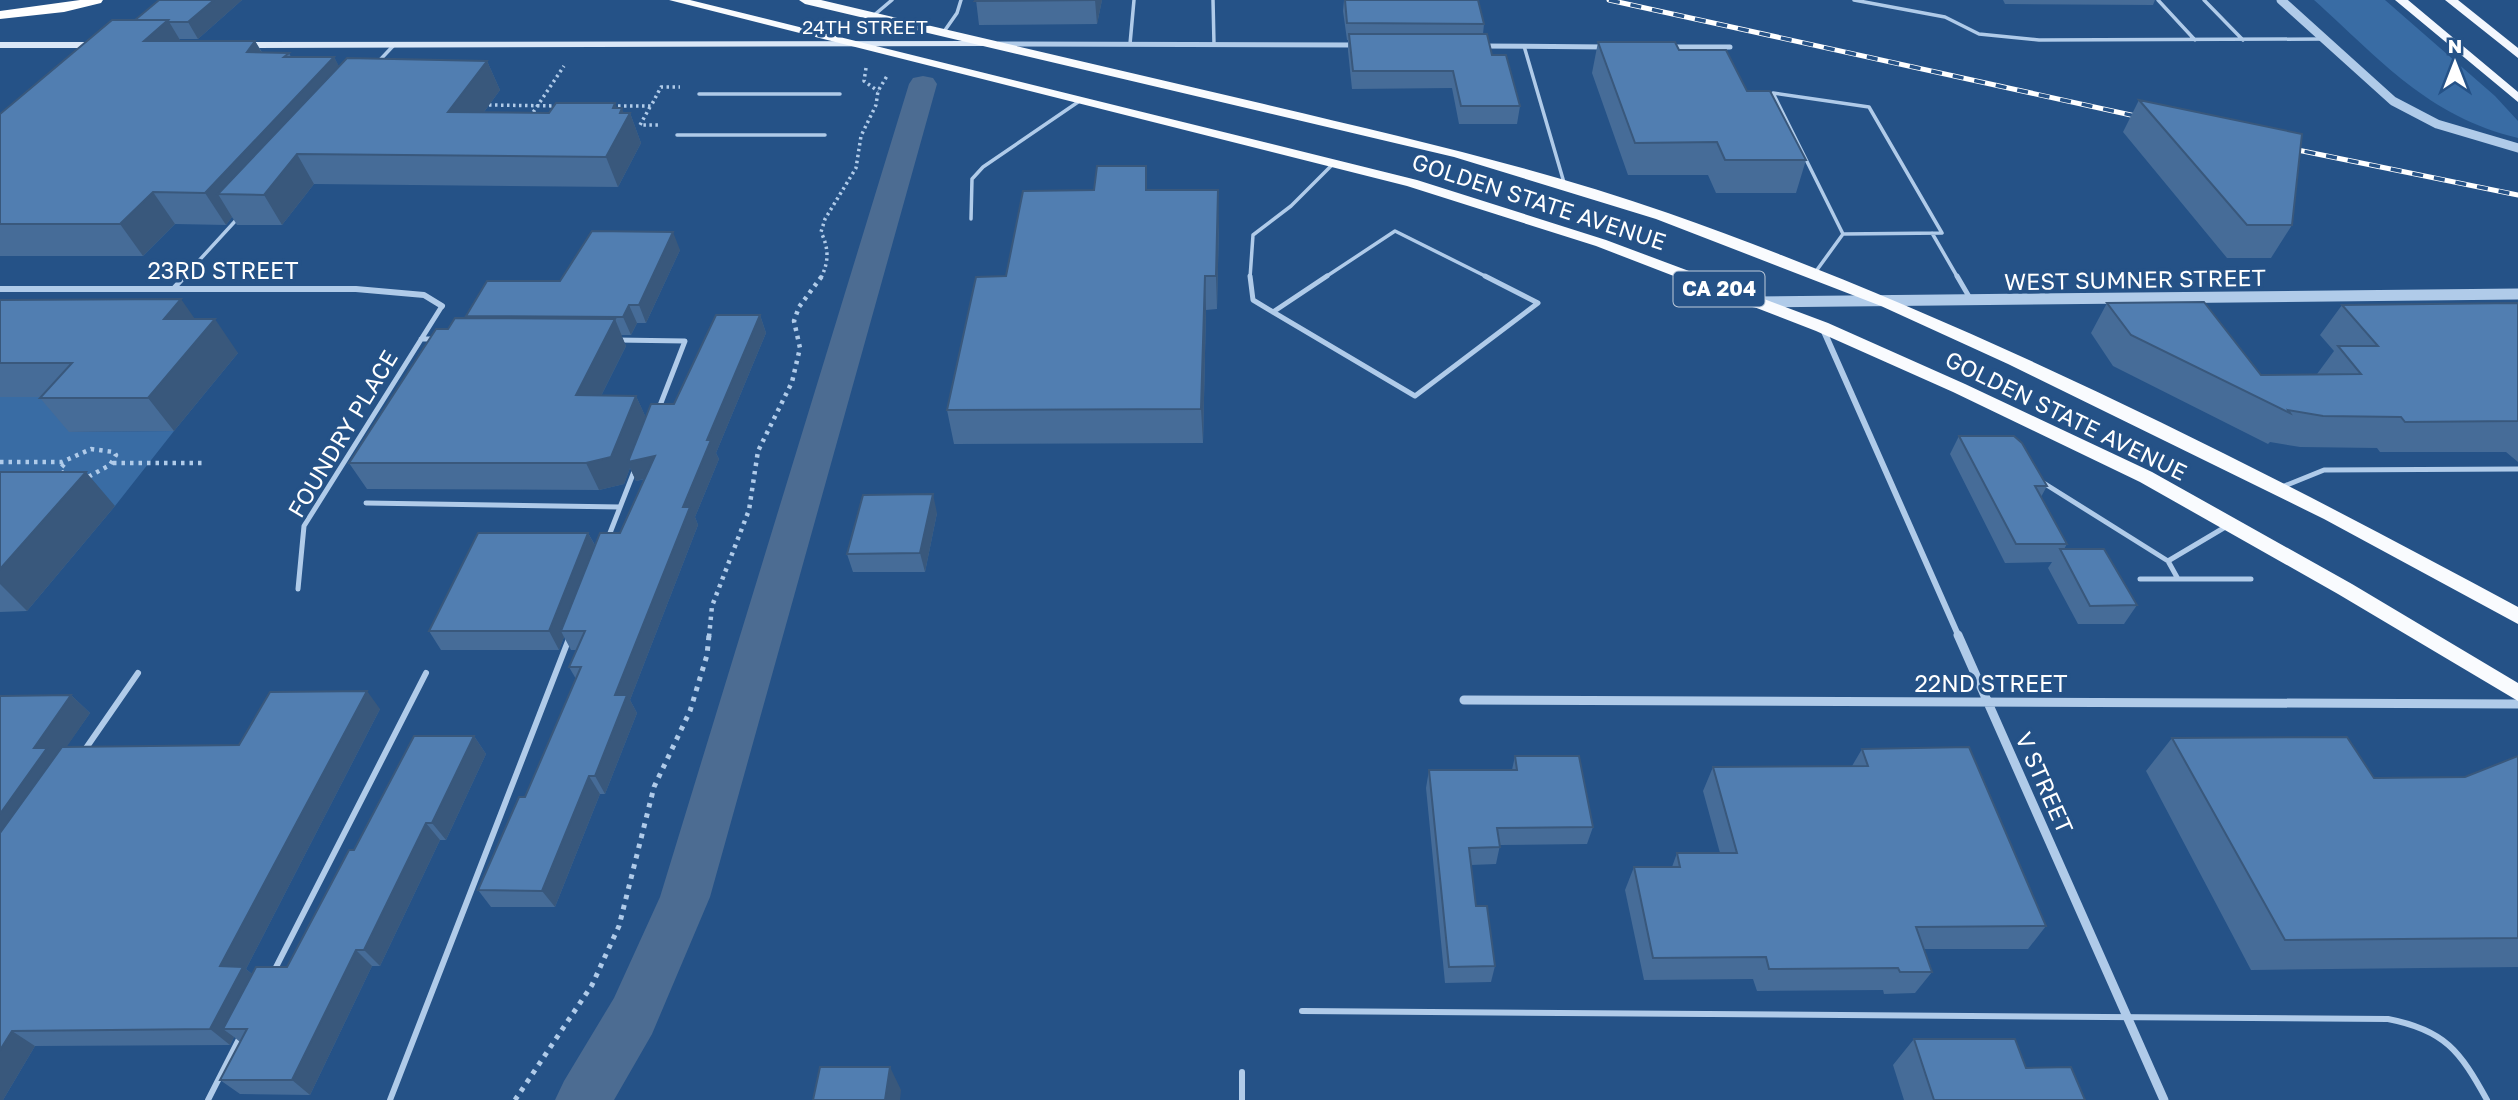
<svg xmlns="http://www.w3.org/2000/svg" width="2518" height="1100" viewBox="0 0 2518 1100" font-family="'Golos Text',sans-serif">
<style>
.green{fill:#396ca4}
.lines{fill:none;stroke-linecap:round;stroke-linejoin:round}
.canal{fill:#4c6c92;fill-rule:evenodd}
.path-far2{stroke:#b0cbe9;stroke-width:3.5;stroke-dasharray:2.5 3.5;stroke-linecap:butt}
.path-far1{stroke:#b0cbe9;stroke-width:4.5;stroke-dasharray:3.5 5;stroke-linecap:butt}
.path{stroke:#b0cbe9;stroke-width:5;stroke-dasharray:4.5 6;stroke-linecap:butt}
.service-far2{stroke:#b0cbe9;stroke-width:3.5}
.service-far1{stroke:#b0cbe9;stroke-width:5}
.service{stroke:#b0cbe9;stroke-width:6}
.minor-far2{stroke:#b0cbe9;stroke-width:5}
.minor-far1{stroke:#b0cbe9;stroke-width:6}
.minor{stroke:#b0cbe9;stroke-width:9}
.tertiary-far1{stroke:#b0cbe9;stroke-width:9}
.tertiary{stroke:#b0cbe9;stroke-width:11}
.secondary{fill:#dae7f7;fill-rule:evenodd}
.primary{fill:#f3f7fe;fill-rule:evenodd}
.trunk{fill:#f9fbfe;fill-rule:evenodd}
.motorway{fill:#fff;fill-rule:evenodd}
.rail-casing{stroke:#fff;stroke-width:5}
.rail{stroke:#255287;stroke-width:3.5;stroke-dasharray:11;stroke-linecap:butt}
.wall{fill:#466c98}
.shaded-wall{fill:#39587c}
.building{fill:#517eb1;stroke:#39587c;stroke-width:2}
.labels{text-anchor:middle;stroke-width:7;stroke-linejoin:round;paint-order:stroke}
.far-street-label{font-size:19px;fill:#fff;stroke:#255287}
.shield{fill:#255287;stroke:#becbdb;stroke-width:2}
.shield-label{font-size:21px;font-weight:bold;fill:#fff}
.street-label{font-size:23px;fill:#fff;stroke:#255287}
</style>
<rect width="100%" height="100%" fill="#255287"/>
<path class="green" d="M 2314,0 L 2385,0 L 2495,96 L 2518,121 L 2518,138 C 2427,116 2381,60 2314,0 Z
M 0,397 L 99,397 L 70,432 L 174,431 L 115,506 L 0,513 Z"/>
<g class="lines">
<path class="canal" d="M 923,76 L 933,78 L 937,84 L 710,897 L 652,1034 L 614,1100 L 555,1100 L 564,1081 L 614,998 L 660,897 L 909,84 L 913,78 Z"/>
<path class="path-far2" d="M 866,68 L 864,81 L 878,91
M 489,105 L 558,106
M 612,106 L 651,106 L 661,87 L 680,87
M 650,107 L 640,125 L 659,125
M 530,117 L 564,66
M 821,278 C 829,261 829,249 821,232 L 825,219 L 856,168 L 861,136 L 876,105 L 878,91 L 887,76"/>
<path class="path-far1" d="M 0,462 L 62,462 L 91,449 L 114,452 L 116,455 L 110,465 L 88,477
M 113,463 L 205,463
M 63,474 L 60,469 L 66,462
M 709,637 L 712,606 L 749,510 L 758,451 L 792,382 L 800,348 L 794,321 L 799,307 L 822,276"/>
<path class="path" d="M 515,1100 L 592,985 L 619,926 L 654,787 L 690,711 L 707,655 L 709,635"/>
<path class="service-far2" d="M 1213,0 L 1214,44
M 1854,0 L 1945,17 L 1979,34 L 2039,40 L 2323,39
M 2158,0 L 2195,40
M 2204,0 L 2243,40
M 873,16 L 892,0
M 943,33 L 957,13 L 961,0
M 1130,44 L 1134,0
M 1524,46 L 1565,186
M 378,62 L 394,45
M 1773,93 L 1869,107 L 1942,233 L 1843,234 Z
M 699,94 L 840,94
M 677,135 L 825,135
M 971,219 L 972,179 L 983,167 L 1081,100
M 1932,233 L 1958,278
M 1814,274 L 1843,234
M 183,278 L 238,218
M 1250,278 L 1253,235 L 1291,206 L 1334,163
M 1324,278 L 1395,231 L 1489,278"/>
<path class="service-far1" d="M 1250,276 L 1253,300 L 1273,312
M 1957,276 L 1971,300
M 174,288 L 185,276
M 1273,312 L 1415,396 L 1538,303 L 1485,276
M 1273,312 L 1327,276
M 421,339 L 436,339
M 617,340 L 685,341 L 659,408
M 2042,482 L 2168,561 L 2227,526
M 2282,487 L 2324,470 L 2518,469
M 366,503 L 620,507
M 608,538 L 635,469
M 2168,561 L 2178,579
M 2140,579 L 2251,579
M 298,589 L 304,526 L 442,306"/>
<path class="service" d="M 84,751 L 138,673
M 273,973 L 426,673
M 1302,1011 L 2388,1019 C 2445,1030 2460,1051 2487,1100
M 1242,1072 L 1242,1100
M 208,1100 L 240,1037
M 390,1100 L 570,636"/>
<path class="minor-far2" d="M 999,44 L 1355,45
M 1482,46 L 1607,47
M 1671,47 L 1730,47"/>
<path class="minor-far1" d="M 0,289 L 356,289 L 424,295 L 442,306
M 1822,327 L 1959,637"/>
<path class="minor" d="M 1958,635 L 2164,1100
M 1464,700 L 2518,704"/>
<path class="tertiary-far1" d="M 2281,0 L 2393,101 L 2437,124 L 2518,148"/>
<path class="tertiary" d="M 1755,302 L 2518,294"/>
<path class="secondary" d="M 985,41 L 990,44 L 988,46 L 239,48 L 234,45 L 239,42 Z
M 0,42 L 100,42 L 105,45 L 100,48 L 0,48 Z"/>
<path class="primary" d="M 2395,0 L 2408,0 L 2518,92 L 2518,102 Z
M 2445,0 L 2458,0 L 2518,48 L 2518,58 Z"/>
<path class="trunk" d="M 669,0 L 690,0 L 1417,180 L 1606,240 L 1828,323 L 1965,384 L 2152,472 L 2352,584 L 2518,683 L 2518,701 L 2338,594 L 2140,482 L 1953,392 L 1816,331 L 1596,246 L 1407,186 Z
M 799,0 L 821,0 C 968,35 1116,69 1264,104 C 1399,136 1536,167 1668,213 C 1963,317 2244,459 2518,607 L 2518,624 L 2324,519 L 2008,364 L 1881,306 L 1656,219 L 1454,157 L 805,4 Z"/>
<path class="motorway" d="M 80,0 L 103,0 L 101,3 L 64,12 L 0,19 L 0,11 Z"/>
<g class="rail-casing">
<path id="rail" d="M 1609,0 L 2149,119
M 2283,147 L 2518,195"/>
</g>
<use href="#rail" class="rail"/>
</g>
<path class="wall" d="M 159,0 L 242,0 L 198,39 L 179,39 L 181,41 L 255,41 L 262,52 L 289,53 L 291,57 L 334,57 L 339,67 L 487,61 L 500,90 L 484,112 L 549,113 L 617,108 L 624,113 L 630,113 L 641,143 L 618,187 L 314,184 L 282,225 L 237,225 L 232,217 L 226,225 L 175,224 L 143,256 L 0,256 L 0,114 L 135,20 Z
M 976,0 L 1102,0 L 1097,24 L 979,25 Z
M 1344,0 L 1478,0 L 1484,24 L 1483,34 L 1492,55 L 1520,106 L 1517,124 L 1459,124 L 1452,88 L 1352,89 L 1348,51 L 1348,40 L 1347,40 L 1343,11 Z
M 2003,0 L 2155,0 L 2153,5 L 2005,4 Z
M 1598,42 L 1679,50 L 1747,91 L 1806,160 L 1796,193 L 1716,193 L 1708,175 L 1628,175 L 1592,73 Z
M 2139,100 L 2292,225 L 2271,258 L 2227,258 L 2123,132 Z
M 1147,190 L 1219,223 L 1217,309 L 1206,310 L 1203,443 L 954,444 L 947,410 Z
M 680,250 L 646,323 L 637,323 L 631,335 L 621,335 L 626,346 L 601,396 L 636,396 L 646,418 L 674,404 L 760,315 L 766,333 L 716,453 L 719,459 L 695,517 L 698,525 L 630,700 L 637,713 L 605,794 L 600,794 L 555,907 L 491,907 L 478,890 L 525,797 L 576,679 L 569,667 L 577,650 L 571,650 L 564,637 L 559,650 L 441,650 L 429,631 L 588,533 L 595,545 L 620,533 L 645,479 L 636,481 L 630,468 L 624,484 L 599,490 L 367,489 L 349,463 L 448,329 L 467,318 L 466,316 L 560,281 Z
M 0,300 L 238,353 L 174,431 L 69,432 L 40,398 L 41,397 L 0,397 Z
M 2107,303 L 2261,375 L 2317,374 L 2334,351 L 2320,335 L 2342,305 L 2518,303 L 2518,462 L 2506,452 L 2380,452 L 2377,448 L 2300,447 L 2270,442 L 2268,444 L 2113,366 L 2091,333 Z
M 1959,436 L 2047,486 L 2041,497 L 2067,544 L 2064,549 L 2137,605 L 2124,624 L 2078,624 L 2048,568 L 2052,562 L 2005,563 L 1950,454 Z
M 0,472 L 115,506 L 27,611 L 0,612 Z
M 937,513 L 925,572 L 853,572 L 847,554 Z
M 71,695 L 90,713 L 66,747 L 239,745 L 380,709 L 246,969 L 252,974 L 287,967 L 354,850 L 474,736 L 486,754 L 446,840 L 440,840 L 380,966 L 372,966 L 310,1095 L 240,1094 L 220,1080 L 240,1042 L 234,1037 L 230,1045 L 35,1046 L 3,1100 L 0,1100 Z
M 2172,738 L 2374,778 L 2465,777 L 2518,756 L 2518,967 L 2251,970 L 2146,771 Z
M 1862,749 L 2046,926 L 2028,949 L 1924,949 L 1932,972 L 1915,993 L 1884,994 L 1883,990 L 1757,991 L 1753,979 L 1644,980 L 1625,890 L 1634,867 L 1672,867 L 1677,853 L 1720,853 L 1703,791 L 1713,767 L 1852,766 Z
M 1515,756 L 1593,827 L 1587,844 L 1500,845 L 1496,864 L 1471,865 L 1476,906 L 1495,966 L 1491,982 L 1445,983 L 1426,788 L 1429,770 L 1512,770 Z
M 1914,1039 L 2026,1068 L 2085,1100 L 1904,1100 L 1893,1065 Z"/>
<path class="shaded-wall" d="M 214,0 L 242,0 L 198,39 L 188,22 Z
M 1095,0 L 1102,0 L 1097,24 Z
M 168,20 L 186,50 L 144,41 Z
M 255,41 L 272,71 L 247,52 Z
M 334,57 L 350,87 L 218,194 L 232,217 L 226,225 L 205,193 Z
M 487,61 L 500,90 L 462,142 L 448,112 Z
M 615,103 L 624,125 L 620,113 L 622,108 L 626,120 L 630,113 L 641,143 L 618,187 L 606,157 L 613,108 Z
M 297,154 L 314,184 L 282,225 L 264,195 Z
M 1218,190 L 1219,223 L 1217,309 L 1216,276 Z
M 153,192 L 175,224 L 143,256 L 120,224 Z
M 673,232 L 680,250 L 646,323 L 639,305 Z
M 1205,276 L 1206,310 L 1203,443 L 1201,409 Z
M 181,299 L 204,332 L 215,319 L 238,353 L 174,431 L 148,398 L 164,319 Z
M 629,305 L 637,323 L 631,335 L 623,317 Z
M 760,315 L 766,333 L 716,453 L 719,459 L 695,517 L 698,525 L 630,700 L 637,713 L 605,794 L 595,776 L 615,695 L 707,440 Z
M 615,319 L 626,346 L 588,422 L 576,395 Z
M 636,396 L 648,422 L 655,456 L 663,474 L 636,481 L 630,468 L 624,484 L 599,490 L 586,463 Z
M 86,472 L 115,506 L 27,611 L 0,584 L 0,569 Z
M 933,494 L 937,513 L 925,572 L 920,553 Z
M 588,533 L 598,551 L 561,631 L 564,637 L 559,650 L 549,631 Z
M 367,691 L 380,709 L 246,969 L 262,983 L 223,1029 L 234,1037 L 230,1045 L 210,1029 L 220,966 Z
M 71,695 L 90,713 L 59,758 L 0,861 L 0,814 L 34,748 Z
M 474,736 L 486,754 L 446,840 L 432,823 Z
M 589,776 L 600,794 L 555,907 L 542,891 Z
M 426,823 L 440,840 L 380,966 L 364,950 Z
M 356,950 L 372,966 L 310,1095 L 292,1080 Z
M 12,1031 L 35,1046 L 3,1100 L 0,1100 L 0,1050 Z
M 890,1067 L 901,1090 L 900,1100 L 885,1100 Z"/>
<path class="building" d="M 159,0 L 214,0 L 188,22 L 169,22 L 168,20 L 135,20 Z
M 976,0 L 1095,0 L 975,1 Z
M 1345,0 L 1478,0 L 1484,24 L 1347,23 Z
M 112,20 L 168,20 L 144,41 L 255,41 L 247,52 L 289,53 L 284,57 L 334,57 L 205,193 L 153,192 L 120,224 L 0,224 L 0,114 Z
M 1349,34 L 1487,34 L 1492,55 L 1506,55 L 1520,106 L 1461,106 L 1453,71 L 1353,71 Z
M 1598,42 L 1675,42 L 1679,50 L 1726,50 L 1747,91 L 1770,91 L 1806,160 L 1725,160 L 1717,142 L 1635,143 Z
M 347,58 L 487,61 L 448,112 L 549,113 L 556,103 L 615,103 L 613,108 L 622,108 L 620,113 L 630,113 L 606,157 L 297,154 L 264,195 L 218,194 Z
M 2139,100 L 2302,134 L 2292,225 L 2247,225 Z
M 1097,166 L 1146,166 L 1146,190 L 1218,190 L 1216,276 L 1205,276 L 1201,409 L 947,410 L 976,277 L 1006,276 L 1023,191 L 1094,190 Z
M 592,231 L 673,232 L 639,305 L 629,305 L 623,317 L 466,316 L 487,281 L 560,281 Z
M 181,299 L 164,319 L 215,319 L 148,398 L 40,398 L 72,363 L 0,363 L 0,300 Z
M 2204,302 L 2261,375 L 2361,374 L 2338,346 L 2378,346 L 2342,305 L 2518,303 L 2518,421 L 2405,422 L 2401,417 L 2323,416 L 2288,410 L 2290,413 L 2131,335 L 2107,303 Z
M 716,315 L 760,315 L 707,440 L 711,440 L 683,507 L 690,507 L 615,695 L 627,695 L 595,776 L 589,776 L 542,891 L 478,890 L 519,797 L 525,797 L 581,667 L 569,667 L 585,631 L 561,631 L 600,533 L 620,533 L 655,456 L 628,462 L 651,404 L 674,404 Z
M 455,318 L 615,319 L 576,395 L 636,396 L 611,457 L 586,463 L 349,463 L 436,329 L 448,329 Z
M 1959,436 L 2014,436 L 2022,443 L 2047,486 L 2035,486 L 2067,544 L 2016,544 Z
M 0,472 L 86,472 L 0,569 Z
M 933,494 L 920,553 L 847,554 L 863,495 Z
M 478,533 L 588,533 L 549,631 L 429,631 Z
M 2060,549 L 2104,549 L 2137,605 L 2090,606 Z
M 367,691 L 220,966 L 243,967 L 210,1029 L 12,1031 L 0,1050 L 0,833 L 62,747 L 239,745 L 270,692 Z
M 71,695 L 34,748 L 47,748 L 0,814 L 0,696 Z
M 414,736 L 474,736 L 432,823 L 426,823 L 364,950 L 356,950 L 292,1080 L 220,1080 L 247,1029 L 223,1029 L 256,967 L 287,967 L 349,850 L 354,850 Z
M 2347,737 L 2374,778 L 2465,777 L 2518,756 L 2518,938 L 2285,940 L 2172,738 Z
M 1969,747 L 2046,926 L 1916,927 L 1932,972 L 1900,972 L 1898,968 L 1769,969 L 1766,957 L 1653,958 L 1634,867 L 1680,867 L 1677,853 L 1737,853 L 1713,767 L 1868,766 L 1862,749 Z
M 1515,756 L 1579,756 L 1593,827 L 1497,828 L 1500,847 L 1469,848 L 1476,906 L 1487,906 L 1495,966 L 1449,967 L 1429,770 L 1517,770 Z
M 1914,1039 L 2015,1039 L 2026,1068 L 2071,1067 L 2085,1100 L 1934,1100 Z
M 820,1067 L 890,1067 L 885,1100 L 813,1100 Z"/>
<g class="labels">
<g class="far-street-label">
<text x="865" y="34">24TH STREET</text>
</g>
<rect class="shield" x="1673.5" y="271.5" width="91" height="35" rx="5"/>
<g class="shield-label">
<text x="1719" y="296">CA 204</text>
</g>
<g class="street-label">
<text transform="translate(1539 202) rotate(18)" y="8">GOLDEN STATE AVENUE</text>
<text x="223" y="279">23RD STREET</text>
<text transform="translate(2135 280) rotate(-1)" y="8">WEST SUMNER STREET</text>
<text transform="translate(2066 416) rotate(26)" y="8">GOLDEN STATE AVENUE</text>
<text transform="translate(343 434) rotate(-59)" y="8">FOUNDRY PLACE</text>
<text x="1991" y="692">22ND STREET</text>
<text transform="translate(2044 783) rotate(66)" y="8">V STREET</text>
</g>
</g>
<g transform="translate(2455 63)" stroke="#255287" stroke-width="5" paint-order="stroke">
<path d="M0-5L12 26L0 18L-12 26Z" fill="#ffffff"/>
<text y="-10" font-size="19" font-weight="bold" text-anchor="middle" fill="#ffffff">N</text>
</g>
</svg>
